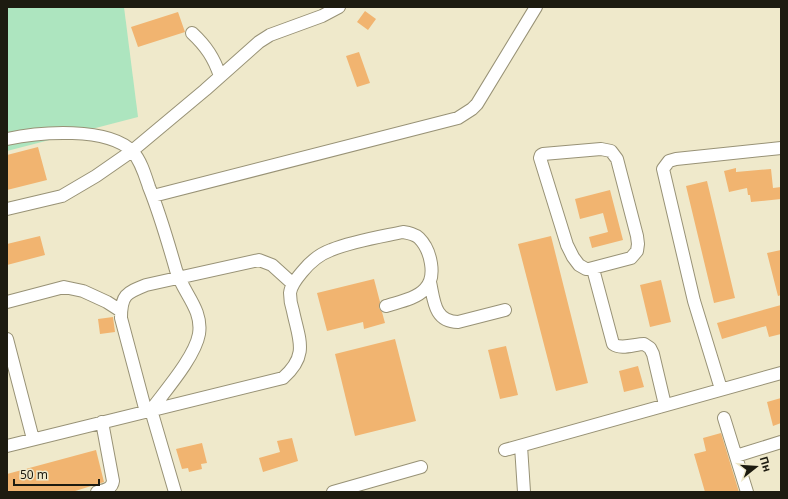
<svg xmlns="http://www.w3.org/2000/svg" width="788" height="499" viewBox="0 0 788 499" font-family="'Noto Sans',sans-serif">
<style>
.green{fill:#ade5bf}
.building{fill:#f1b470}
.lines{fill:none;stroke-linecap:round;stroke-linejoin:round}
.minor-casing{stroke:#989276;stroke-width:14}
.minor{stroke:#fff;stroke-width:12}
</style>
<rect width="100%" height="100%" fill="#efe9cb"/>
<path class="green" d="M 7,7 L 124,7 L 138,117 L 7,151 Z"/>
<path class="building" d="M 365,11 L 376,19 L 368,30 L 357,22 Z
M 178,12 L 185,32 L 138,47 L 131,27 Z
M 359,52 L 370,83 L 357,87 L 346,56 Z
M 38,147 L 47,180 L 7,190 L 7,155 Z
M 736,168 L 736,172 L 771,169 L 773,188 L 781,187 L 781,199 L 751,202 L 750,195 L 748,195 L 747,188 L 729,192 L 724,171 Z
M 707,181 L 735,298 L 714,303 L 686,186 Z
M 610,190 L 623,240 L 592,248 L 589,237 L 608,232 L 603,213 L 580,219 L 575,199 Z
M 40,236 L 45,255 L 7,265 L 7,244 Z
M 551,236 L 588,383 L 556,391 L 518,244 Z
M 781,250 L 781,295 L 778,296 L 767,253 Z
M 374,279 L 380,302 L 379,308 L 382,312 L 385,323 L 364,329 L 363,322 L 327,331 L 317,293 Z
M 661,280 L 671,322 L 650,327 L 640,285 Z
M 781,305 L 781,334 L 769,337 L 766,326 L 722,339 L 717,323 Z
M 113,317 L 115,332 L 100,334 L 98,319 Z
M 395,339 L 416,421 L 355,436 L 335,354 Z
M 506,346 L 518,395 L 500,399 L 488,350 Z
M 638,366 L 644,387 L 624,392 L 619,371 Z
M 781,398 L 781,423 L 773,426 L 767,402 Z
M 721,433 L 739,492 L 705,492 L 694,454 L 706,451 L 703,438 Z
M 292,438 L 298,461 L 263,472 L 259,458 L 280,452 L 277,441 Z
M 202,443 L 207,463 L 201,464 L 202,469 L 189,472 L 188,468 L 182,469 L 176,449 Z
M 96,450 L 104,482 L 72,492 L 7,492 L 7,474 Z"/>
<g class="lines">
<g class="minor-casing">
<path id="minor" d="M 192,33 C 206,46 214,58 220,76
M 7,139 C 39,132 108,126 133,152 C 141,161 145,175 149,187 C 160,214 168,242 176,270 C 183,293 203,309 199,334 C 195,357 165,391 151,410 L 175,492
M 601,149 L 611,151 L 617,159 L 637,236 L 638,244 L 637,251 L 631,258 L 589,269 L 586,269 L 579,265 L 573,257 L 567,245 L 540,158 L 541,155 L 543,154 Z
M 153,196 L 458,118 L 472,109 L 477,104 L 536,7
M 7,209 L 62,196 L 96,176 L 132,151 L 205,90 L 259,42 L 270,35 L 322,16 L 339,7
M 593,269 L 613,344 C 621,350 635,344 644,344 L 650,348 L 653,354 L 665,405
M 430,282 C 434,300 434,322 458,322 L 505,310
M 7,302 L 64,287 L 83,291 L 107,302 L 121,311
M 7,339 L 33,439
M 721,389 L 694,301 L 663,169 L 669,161 L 676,159 L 781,148
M 146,412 L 121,318 C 121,295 126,293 146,285 L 259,260 L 272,265 L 293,284
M 724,418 L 747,492
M 7,446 L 283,378 C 309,355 299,340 293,311 C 291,305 290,299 290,293 C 291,285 297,278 302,272 C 310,262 320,254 331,250 C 353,241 379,237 403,232 C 409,233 415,234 419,238 C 431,250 437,277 425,289 C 416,299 398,302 386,306
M 521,446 L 524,492
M 505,450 L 781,373
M 736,456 L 781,442
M 97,492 C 105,490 112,489 113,481 L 102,422
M 333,492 L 421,467"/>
</g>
<use href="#minor" class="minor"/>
</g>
<rect width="788" height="499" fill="none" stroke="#1d1b10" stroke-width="16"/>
<g transform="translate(756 467) rotate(73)" stroke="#efe9cb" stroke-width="3" paint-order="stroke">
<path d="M0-3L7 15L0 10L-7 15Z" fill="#1d1b10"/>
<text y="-6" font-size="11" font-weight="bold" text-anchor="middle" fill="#1d1b10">Пн</text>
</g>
<path d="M14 479v6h85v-6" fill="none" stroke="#1d1b10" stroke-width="2"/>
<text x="20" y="479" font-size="12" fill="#1d1b10" stroke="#efe9cb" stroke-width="3" paint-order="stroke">50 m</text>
</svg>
